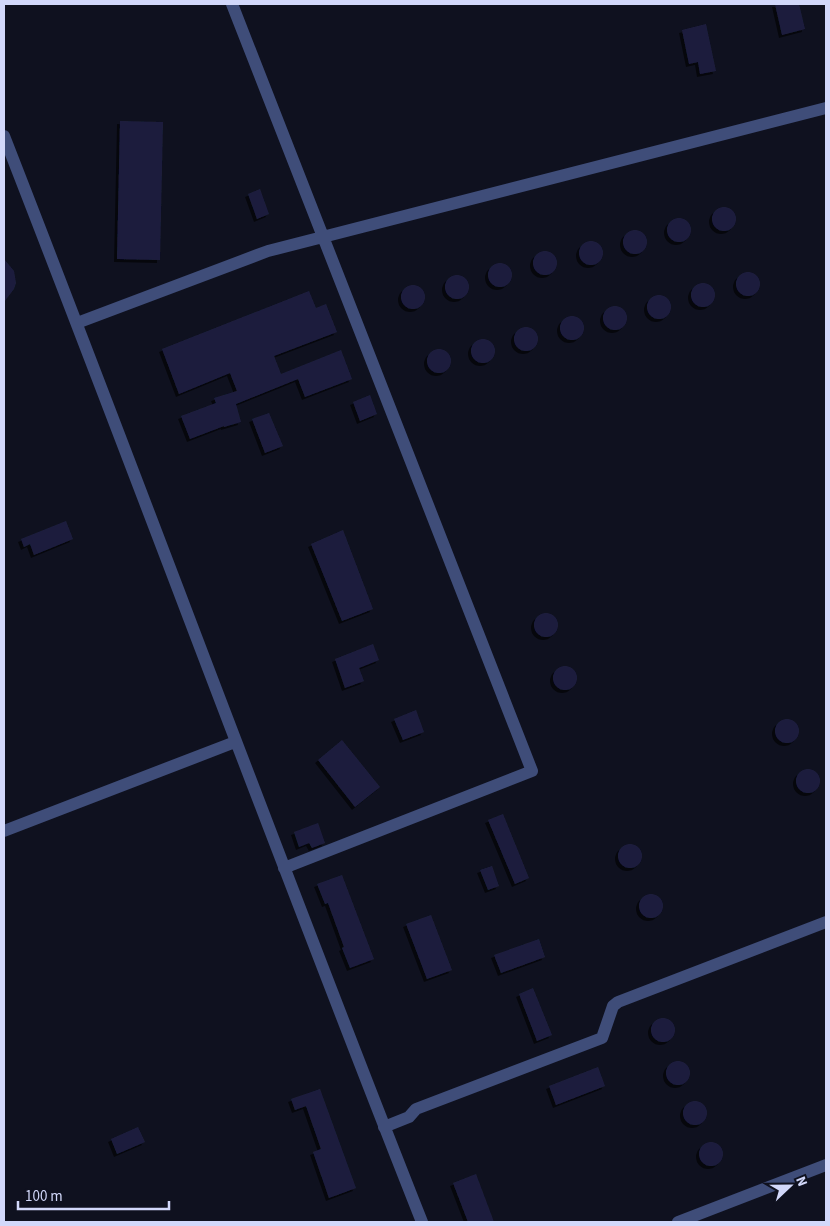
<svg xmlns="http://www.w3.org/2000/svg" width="830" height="1226" viewBox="0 0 830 1226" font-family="'Source Sans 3',sans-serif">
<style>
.building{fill:#1d1f3e;filter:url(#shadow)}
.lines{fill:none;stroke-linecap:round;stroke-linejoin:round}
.minor{stroke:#3f4d79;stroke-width:12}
</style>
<defs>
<filter id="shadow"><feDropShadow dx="-3" dy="3" stdDeviation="0" flood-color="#0009"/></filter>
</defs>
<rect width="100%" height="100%" fill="#0f111f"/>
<path class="building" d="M 775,4 L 799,4 L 805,29 L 782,35 Z
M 706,24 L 716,71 L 700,74 L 698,62 L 689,64 L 682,30 Z
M 120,121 L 163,122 L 160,260 L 117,259 Z
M 260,189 L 269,214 L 257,219 L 248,194 Z
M712 219a12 12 0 1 1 24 0a12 12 0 1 1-24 0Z
M667 230a12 12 0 1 1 24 0a12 12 0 1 1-24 0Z
M623 242a12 12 0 1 1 24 0a12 12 0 1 1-24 0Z
M579 253a12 12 0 1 1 24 0a12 12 0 1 1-24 0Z
M533 263a12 12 0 1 1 24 0a12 12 0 1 1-24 0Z
M 4,259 L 14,271 L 16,283 L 14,289 L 4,302 Z
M488 275a12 12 0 1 1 24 0a12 12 0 1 1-24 0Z
M736 284a12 12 0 1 1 24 0a12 12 0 1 1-24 0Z
M445 287a12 12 0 1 1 24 0a12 12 0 1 1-24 0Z
M691 295a12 12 0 1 1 24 0a12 12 0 1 1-24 0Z
M401 297a12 12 0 1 1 24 0a12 12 0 1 1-24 0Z
M 309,291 L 316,308 L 326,304 L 337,332 L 274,356 L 281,374 L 341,350 L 352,379 L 305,397 L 298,379 L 236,404 L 241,422 L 224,427 L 224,426 L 190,439 L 181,416 L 216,403 L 214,398 L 237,391 L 230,373 L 179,394 L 162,349 Z
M647 307a12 12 0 1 1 24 0a12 12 0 1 1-24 0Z
M603 318a12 12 0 1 1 24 0a12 12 0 1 1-24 0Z
M560 328a12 12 0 1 1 24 0a12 12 0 1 1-24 0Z
M514 339a12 12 0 1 1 24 0a12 12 0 1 1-24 0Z
M471 351a12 12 0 1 1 24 0a12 12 0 1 1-24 0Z
M427 361a12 12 0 1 1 24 0a12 12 0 1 1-24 0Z
M 370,395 L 377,414 L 360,421 L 353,402 Z
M 269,413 L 283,446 L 265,453 L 252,419 Z
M 66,521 L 73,539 L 34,555 L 30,544 L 24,547 L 21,539 Z
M 343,530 L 373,609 L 342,621 L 311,544 Z
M534 625a12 12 0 1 1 24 0a12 12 0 1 1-24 0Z
M 373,644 L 379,660 L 359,668 L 364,681 L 345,688 L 335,659 Z
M553 678a12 12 0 1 1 24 0a12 12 0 1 1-24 0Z
M 416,710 L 424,732 L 403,740 L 394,719 Z
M775 731a12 12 0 1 1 24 0a12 12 0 1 1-24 0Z
M 342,740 L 380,787 L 355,807 L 318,760 Z
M796 781a12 12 0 1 1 24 0a12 12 0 1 1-24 0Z
M 503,814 L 529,878 L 515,884 L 488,820 Z
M 318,823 L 325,843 L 312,848 L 309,843 L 299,847 L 294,832 Z
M618 856a12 12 0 1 1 24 0a12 12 0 1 1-24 0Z
M 492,866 L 499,886 L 488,890 L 480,870 Z
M 342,875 L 374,959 L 350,968 L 342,948 L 344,947 L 328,903 L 325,904 L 317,884 Z
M639 906a12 12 0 1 1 24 0a12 12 0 1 1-24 0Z
M 431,915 L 452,970 L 427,979 L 406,924 Z
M 539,939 L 545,957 L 501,973 L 494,955 Z
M 533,988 L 552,1035 L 537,1041 L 519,994 Z
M651 1030a12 12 0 1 1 24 0a12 12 0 1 1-24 0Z
M666 1073a12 12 0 1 1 24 0a12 12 0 1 1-24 0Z
M 598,1067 L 605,1086 L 556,1105 L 549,1086 Z
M 320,1089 L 356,1188 L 329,1198 L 313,1152 L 321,1149 L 306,1106 L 295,1110 L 291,1099 Z
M683 1113a12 12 0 1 1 24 0a12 12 0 1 1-24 0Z
M 138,1127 L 145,1142 L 117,1154 L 111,1139 Z
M699 1154a12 12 0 1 1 24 0a12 12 0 1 1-24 0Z
M 476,1174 L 494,1222 L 468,1222 L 453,1183 Z"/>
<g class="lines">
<path class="minor" d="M 232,4 L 532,771 L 284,868
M 4,136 C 145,497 279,861 422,1222
M 77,323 L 268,251 L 826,108
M 4,831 L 235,742
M 384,1127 L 409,1117 L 416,1109 L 602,1038 L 613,1006 L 618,1002 L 826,922
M 678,1222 L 826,1165"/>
</g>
<rect width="830" height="1226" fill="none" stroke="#d2d8fa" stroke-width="10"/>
<g transform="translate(790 1186) rotate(68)" stroke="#0f111f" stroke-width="4" paint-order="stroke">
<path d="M0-4L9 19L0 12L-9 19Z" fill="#d2d8fa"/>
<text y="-8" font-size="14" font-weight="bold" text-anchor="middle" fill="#d2d8fa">N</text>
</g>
<path d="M18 1201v8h151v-8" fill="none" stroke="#d2d8fa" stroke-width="2.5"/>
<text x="25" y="1201" font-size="15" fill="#d2d8fa" stroke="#0f111f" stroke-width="4" paint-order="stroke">100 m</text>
</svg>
